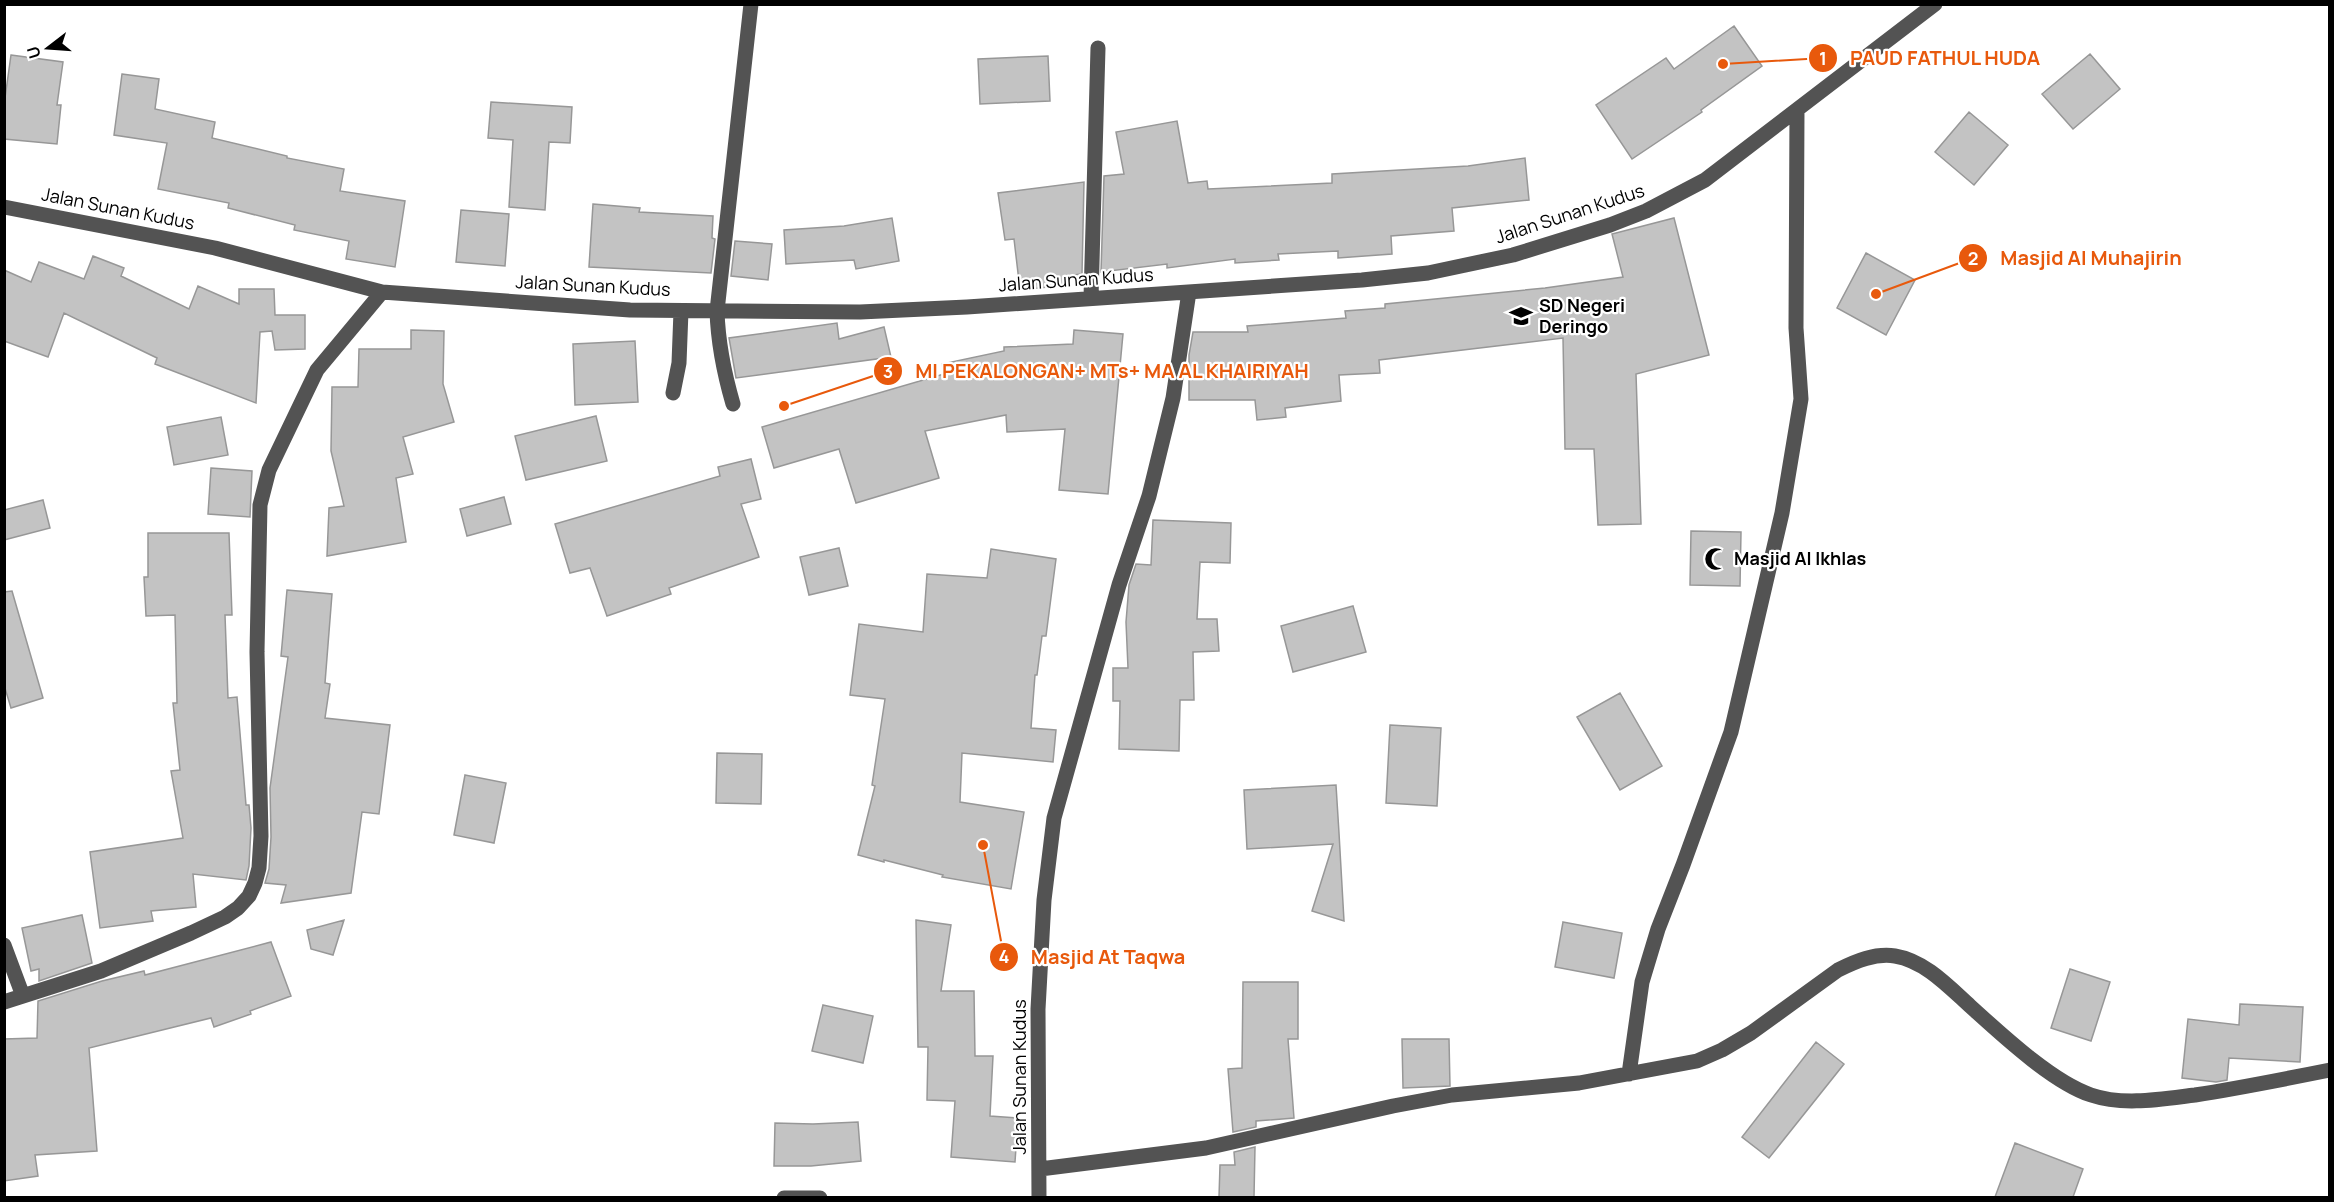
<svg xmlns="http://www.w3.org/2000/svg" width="2334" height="1202" viewBox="0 0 2334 1202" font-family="Manrope,sans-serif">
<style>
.building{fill:#c3c3c3;stroke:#979797;stroke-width:1.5}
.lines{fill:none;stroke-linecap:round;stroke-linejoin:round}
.minor{stroke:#535353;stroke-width:15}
.labels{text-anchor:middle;stroke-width:4.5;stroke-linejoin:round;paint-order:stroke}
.street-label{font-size:18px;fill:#000;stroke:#fff}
.poi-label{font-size:18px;font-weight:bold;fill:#000;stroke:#fff;text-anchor:start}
.leader{fill:none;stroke:#e8590c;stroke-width:2}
.callout-dot{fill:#e8590c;stroke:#fff;stroke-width:2}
.mark-label{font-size:18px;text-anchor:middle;font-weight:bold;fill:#fff}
.callout-label{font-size:20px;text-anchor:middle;font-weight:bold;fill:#e8590c;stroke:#fff;stroke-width:4.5;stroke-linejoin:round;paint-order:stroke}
</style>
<rect width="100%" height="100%" fill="#fff"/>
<path class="building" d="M 1734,26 L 1762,66 L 1701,110 L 1702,112 L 1632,159 L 1596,105 L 1666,58 L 1674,69 Z
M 2090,54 L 2120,89 L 2073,129 L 2042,94 Z
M 11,55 L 63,62 L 57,105 L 61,105 L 57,144 L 4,139 L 4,105 Z
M 1048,56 L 1050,101 L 980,104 L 978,59 Z
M 122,74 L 159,79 L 155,109 L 215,122 L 212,138 L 287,156 L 287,158 L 344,169 L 340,191 L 405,201 L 395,267 L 346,259 L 349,241 L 294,230 L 295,225 L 228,208 L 229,203 L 158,189 L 167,143 L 114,135 Z
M 491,102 L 572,107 L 570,143 L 549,142 L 545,210 L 509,207 L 513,140 L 488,138 Z
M 1969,112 L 2008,145 L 1974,185 L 1935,152 Z
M 1177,121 L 1188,183 L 1207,181 L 1208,189 L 1332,183 L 1332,174 L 1468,166 L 1525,158 L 1529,200 L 1452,208 L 1454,231 L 1391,236 L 1392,254 L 1338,258 L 1338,251 L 1278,254 L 1279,260 L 1235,263 L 1235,259 L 1167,268 L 1167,264 L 1101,272 L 1104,176 L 1124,174 L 1116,132 Z
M 1084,182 L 1082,274 L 1065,276 L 1067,285 L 1020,290 L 1014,239 L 1005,240 L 998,193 Z
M 593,204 L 640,208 L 639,212 L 713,216 L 712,238 L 715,239 L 711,273 L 589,267 Z
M 461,210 L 509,214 L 505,266 L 456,262 Z
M 892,218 L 899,261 L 856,269 L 854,260 L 786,264 L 784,230 L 844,226 Z
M 1674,218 L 1709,355 L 1636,374 L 1641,524 L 1598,525 L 1594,449 L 1565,449 L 1563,338 L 1379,360 L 1380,373 L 1339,375 L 1341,401 L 1285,408 L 1286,417 L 1257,420 L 1255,400 L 1189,400 L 1189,355 L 1193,332 L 1248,332 L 1247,326 L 1346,318 L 1345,311 L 1385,308 L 1385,304 L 1545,288 L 1623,277 L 1612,234 Z
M 735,241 L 772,244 L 768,280 L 731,276 Z
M 1866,253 L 1915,280 L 1886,335 L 1837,308 Z
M 93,256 L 124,268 L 121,276 L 189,309 L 198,286 L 239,304 L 239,289 L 274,289 L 275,315 L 305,315 L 305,349 L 275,350 L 272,331 L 260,332 L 256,403 L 155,364 L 157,358 L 64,313 L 48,357 L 4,341 L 4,270 L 31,282 L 39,262 L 84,279 Z
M 837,323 L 839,339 L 884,327 L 891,357 L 736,378 L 729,338 Z
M 411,330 L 444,331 L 443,384 L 454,422 L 403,437 L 413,474 L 396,478 L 406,542 L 327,556 L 329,508 L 344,506 L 331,451 L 332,387 L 358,387 L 359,349 L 411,349 Z
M 1074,330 L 1123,334 L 1108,494 L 1059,490 L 1065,429 L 1007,432 L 1006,415 L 925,431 L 939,478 L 856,503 L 839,449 L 774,468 L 762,427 L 944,374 L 942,364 L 1004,351 L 1004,347 L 1073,344 Z
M 635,341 L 638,402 L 575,405 L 573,344 Z
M 596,416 L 607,461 L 526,480 L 515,436 Z
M 221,417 L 228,455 L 174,465 L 167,427 Z
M 751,459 L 761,499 L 741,504 L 759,557 L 669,588 L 671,594 L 607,616 L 590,568 L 570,573 L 555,524 L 720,476 L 718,467 Z
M 211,468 L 252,471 L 250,517 L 208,514 Z
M 504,497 L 511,524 L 467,536 L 460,509 Z
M 43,500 L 50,528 L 4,540 L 4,510 Z
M 1153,520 L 1231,523 L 1230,563 L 1200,562 L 1197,619 L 1217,619 L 1219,651 L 1193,652 L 1194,700 L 1180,700 L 1179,751 L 1119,749 L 1120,701 L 1113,701 L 1113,668 L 1128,668 L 1126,622 L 1129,585 L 1136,564 L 1151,565 Z
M 1691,531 L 1741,532 L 1740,586 L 1690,585 Z
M 148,533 L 229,533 L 232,615 L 225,615 L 228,698 L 237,697 L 246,805 L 249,805 L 251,828 L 249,866 L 246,880 L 193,874 L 196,907 L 151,911 L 153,921 L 100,928 L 90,852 L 183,838 L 171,771 L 180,770 L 173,703 L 177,703 L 175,615 L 146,616 L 144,577 L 148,577 Z
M 839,548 L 848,586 L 809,595 L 800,557 Z
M 991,549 L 1056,559 L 1046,636 L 1042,636 L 1037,675 L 1035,675 L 1031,728 L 1056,730 L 1053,762 L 962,753 L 960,802 L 1024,812 L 1011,889 L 942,877 L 943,875 L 884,860 L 884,862 L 858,855 L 875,786 L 872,785 L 885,699 L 850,695 L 859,624 L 923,632 L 927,574 L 987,578 Z
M 287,590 L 332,594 L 325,683 L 330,684 L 325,718 L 390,725 L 379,814 L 362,812 L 351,893 L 281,903 L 286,885 L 265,883 L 269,869 L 271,837 L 270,788 L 288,657 L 281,656 Z
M 12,591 L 43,698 L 11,708 L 4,685 L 4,592 Z
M 1353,606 L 1366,652 L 1293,672 L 1281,626 Z
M 1620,693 L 1662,766 L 1620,790 L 1577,717 Z
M 1390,725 L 1441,728 L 1437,806 L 1386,803 Z
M 717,753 L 762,754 L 761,804 L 716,803 Z
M 465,775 L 506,783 L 494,843 L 454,835 Z
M 1336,785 L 1339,833 L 1344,921 L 1312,911 L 1333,844 L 1247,849 L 1244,790 Z
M 82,915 L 92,963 L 39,981 L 39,969 L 31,971 L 22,928 Z
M 344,920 L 333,955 L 311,949 L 307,930 Z
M 916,920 L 951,925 L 941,991 L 974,991 L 975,1056 L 993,1056 L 990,1116 L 1018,1118 L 1015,1162 L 951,1157 L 955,1101 L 927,1100 L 928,1047 L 918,1047 Z
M 1563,922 L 1622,933 L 1614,978 L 1555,967 Z
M 271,942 L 291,996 L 250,1011 L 251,1014 L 214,1027 L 211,1018 L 89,1048 L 97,1151 L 35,1155 L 38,1176 L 4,1181 L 4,1039 L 37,1038 L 38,1001 L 102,981 L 144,971 L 145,975 Z
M 2070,969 L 2110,982 L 2091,1041 L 2051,1028 Z
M 1243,982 L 1298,982 L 1298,1039 L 1288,1039 L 1294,1118 L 1256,1121 L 1256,1127 L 1233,1132 L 1228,1069 L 1242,1068 Z
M 2240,1004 L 2303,1007 L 2300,1062 L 2229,1058 L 2227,1080 L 2216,1082 L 2182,1078 L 2188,1019 L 2239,1025 Z
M 823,1005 L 873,1016 L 863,1063 L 812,1051 Z
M 1402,1039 L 1449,1039 L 1450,1086 L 1403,1088 Z
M 1816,1042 L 1844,1064 L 1769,1158 L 1742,1137 Z
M 858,1122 L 861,1161 L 811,1166 L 774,1166 L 775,1123 L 813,1124 Z
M 2015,1143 L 2083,1169 L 2073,1197 L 1995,1197 Z
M 1255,1147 L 1254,1197 L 1219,1197 L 1220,1165 L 1235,1165 L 1234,1152 Z"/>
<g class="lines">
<path class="minor" d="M 4,207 L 215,248 L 382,292 L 630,310 L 860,312 L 967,307 L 1362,280 L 1428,273 L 1513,255 L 1610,225 L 1646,211 L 1705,180 L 1935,4
M 1091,298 L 1098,48
M 673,393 L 679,363 L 681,311
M 733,404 C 724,373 718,343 717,311 L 751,4
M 4,945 L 23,996
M 4,1002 L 101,971 L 191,933 L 225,917 L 238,908 L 249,896 L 255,883 L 259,868 L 261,836 L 257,652 L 260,505 L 269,470 L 317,370 L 382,292
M 1629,1074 L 1642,982 L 1658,929 L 1683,865 L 1731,732 L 1782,513 L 1801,399 L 1796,328 L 1797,110
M 1040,1169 L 1206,1148 L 1393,1106 L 1452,1095 L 1579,1083 L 1697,1061 L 1722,1050 L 1751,1033 L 1838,970 C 1856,961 1875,953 1895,956 C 1925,961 1948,986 1970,1006 C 2001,1034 2052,1082 2091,1095 C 2123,1106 2162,1099 2195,1095 C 2240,1088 2285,1079 2330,1070
M 784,1198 L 820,1198
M 1039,1198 L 1038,1009 L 1044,900 L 1054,818 L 1119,585 L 1149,496 L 1173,398 L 1189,292"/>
</g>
<defs>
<g id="school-bare" transform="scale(1.8)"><path d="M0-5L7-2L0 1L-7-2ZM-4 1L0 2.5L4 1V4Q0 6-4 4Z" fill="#000" stroke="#fff" stroke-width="2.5" paint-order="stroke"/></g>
<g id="mosque-bare" transform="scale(1.8)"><path d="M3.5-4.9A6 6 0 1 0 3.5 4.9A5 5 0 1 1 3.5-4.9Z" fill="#000" stroke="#fff" stroke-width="2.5" paint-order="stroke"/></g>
</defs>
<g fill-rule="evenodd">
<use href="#school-bare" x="1521" y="316"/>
<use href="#mosque-bare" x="1716" y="559"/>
</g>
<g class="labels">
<g class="street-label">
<text transform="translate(118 209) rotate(11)" y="6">Jalan Sunan Kudus</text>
<text transform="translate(1570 214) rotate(-18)" y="6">Jalan Sunan Kudus</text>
<text transform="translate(1076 280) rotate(-4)" y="6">Jalan Sunan Kudus</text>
<text transform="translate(593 286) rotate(3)" y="6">Jalan Sunan Kudus</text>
<text transform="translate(1020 1077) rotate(-90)" y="6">Jalan Sunan Kudus</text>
</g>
<g class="poi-label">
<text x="1539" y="312">SD Negeri<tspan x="1539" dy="21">Deringo</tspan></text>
<text x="1734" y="565">Masjid Al Ikhlas</text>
</g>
</g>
<path class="leader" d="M1723 64L1823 58M1876 294L1973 258M784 406L888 371M983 845L1004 957"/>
<g class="callout-dot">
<circle cx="1723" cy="64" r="6"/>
<circle cx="1876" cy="294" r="6"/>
<circle cx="784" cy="406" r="6"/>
<circle cx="983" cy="845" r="6"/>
<circle cx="1823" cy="58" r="15"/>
<circle cx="1973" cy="258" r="15"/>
<circle cx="888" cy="371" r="15"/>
<circle cx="1004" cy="957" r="15"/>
</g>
<g class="mark-label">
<text x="1823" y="65">1</text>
<text x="1973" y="265">2</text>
<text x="888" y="378">3</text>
<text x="1004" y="963">4</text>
</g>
<g class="callout-label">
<text x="1945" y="65">PAUD FATHUL HUDA</text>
<text x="2091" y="265">Masjid Al Muhajirin</text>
<text x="1112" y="378">MI PEKALONGAN+ MTs+ MA AL KHAIRIYAH</text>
<text x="1108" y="964">Masjid At Taqwa</text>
</g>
<rect width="2334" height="1202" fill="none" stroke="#000000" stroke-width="12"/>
<g transform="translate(48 48) rotate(253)" stroke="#ffffff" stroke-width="4.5" paint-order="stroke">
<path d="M0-4.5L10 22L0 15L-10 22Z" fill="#000000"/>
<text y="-9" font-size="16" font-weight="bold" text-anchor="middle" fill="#000000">U</text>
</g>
</svg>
